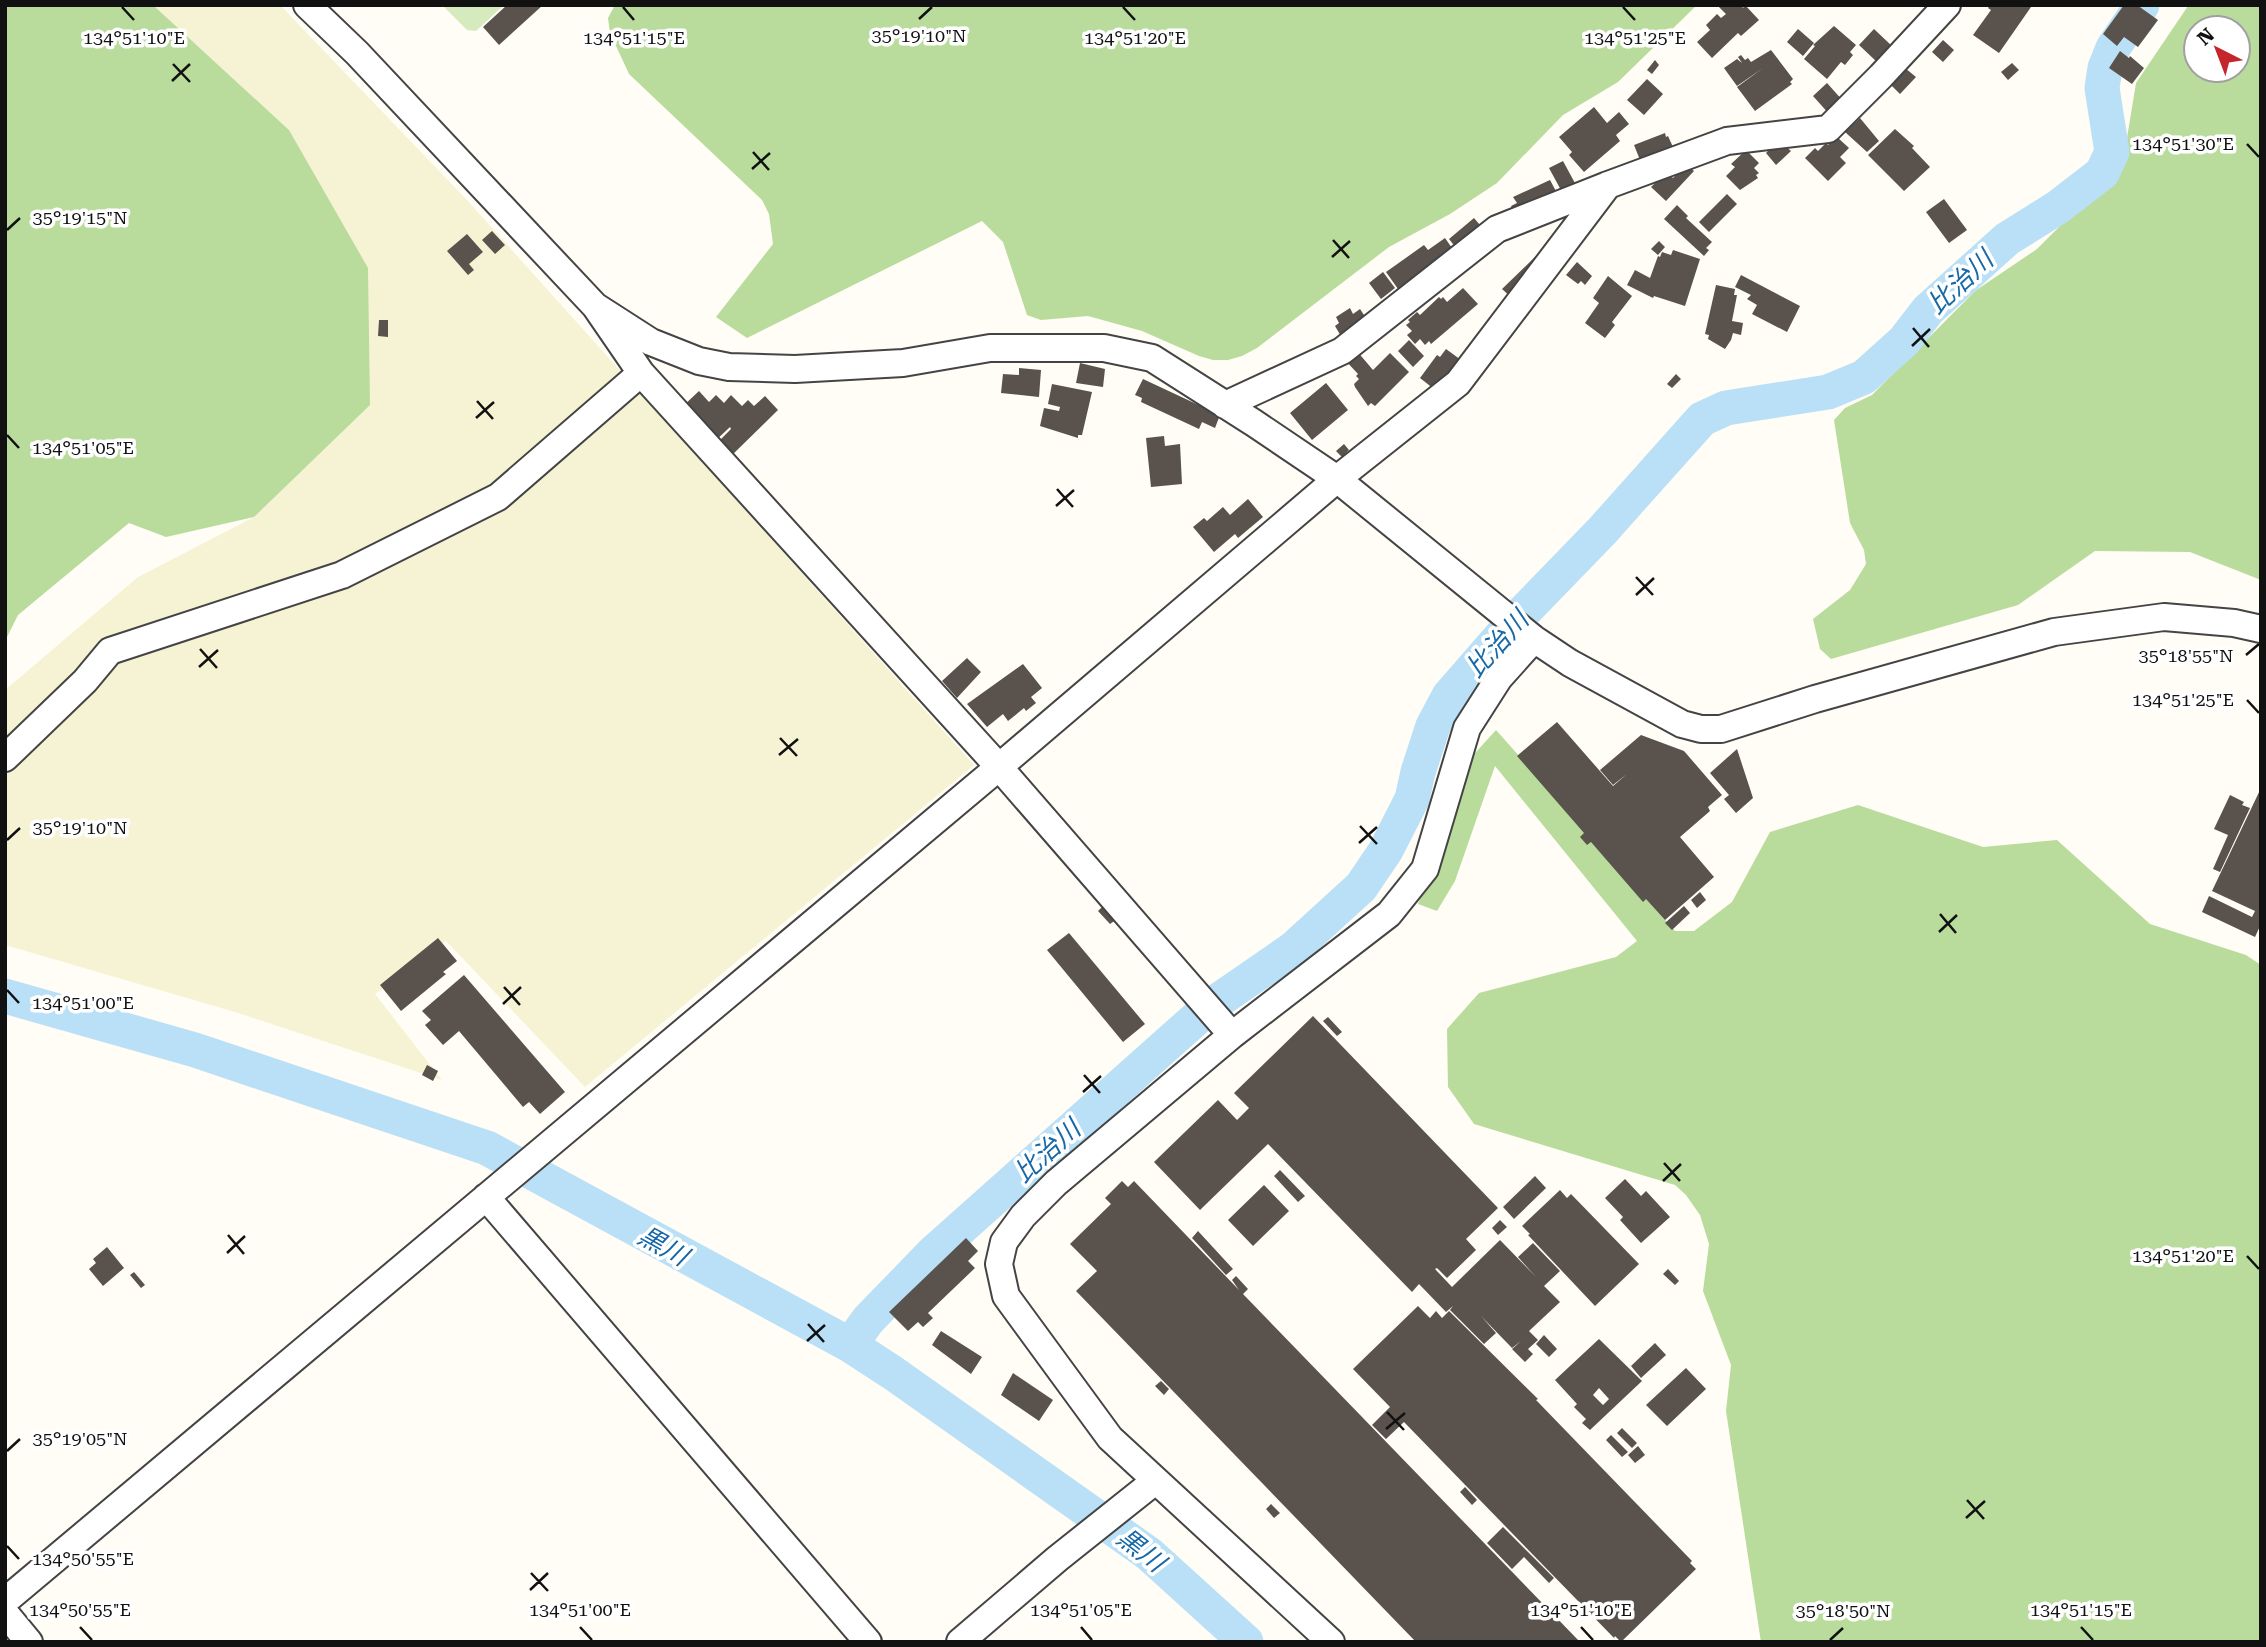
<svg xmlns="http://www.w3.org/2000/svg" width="2266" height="1647" viewBox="0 0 2266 1647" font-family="'Roboto Serif','Noto Sans JP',serif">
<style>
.farmland{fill:#f6f3d4}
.green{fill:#d5ebbd}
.forest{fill:#b9dc9c;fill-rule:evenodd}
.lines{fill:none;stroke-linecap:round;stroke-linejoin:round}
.river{stroke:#b9e0f7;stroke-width:35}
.building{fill:#5a524d;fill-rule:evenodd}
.minor-casing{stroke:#444;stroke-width:30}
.minor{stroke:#fff;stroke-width:26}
.ticks{fill:none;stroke:#111;stroke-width:2.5}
.labels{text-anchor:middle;stroke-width:7;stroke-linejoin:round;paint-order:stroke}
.water-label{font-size:26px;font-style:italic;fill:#1768a6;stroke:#fff}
.ticks-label{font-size:18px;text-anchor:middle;fill:#111;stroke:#fff;stroke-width:7;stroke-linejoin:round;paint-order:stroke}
</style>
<rect width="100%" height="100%" fill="#fffdf5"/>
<path class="farmland" d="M 153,5 L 280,5 L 467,200 L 974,765 L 585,1087 L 446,941 L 375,994 L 442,1080 L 235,1012 L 5,945 L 5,690 L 138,577 L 254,517 L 289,130 Z"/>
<path class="green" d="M 442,5 L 504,5 L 476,31 L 467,30 Z"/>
<path class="forest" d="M 5,5 L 153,5 L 289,130 L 368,268 L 370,405 L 254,517 L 166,537 L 129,523 L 18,615 L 5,641 Z
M 615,5 L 1697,5 L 1618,82 L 1563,115 L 1497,183 L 1450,214 L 1389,247 L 1257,348 L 1242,356 L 1228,360 L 1213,360 L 1199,356 L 1142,331 L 1088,316 L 1041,320 L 1027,315 L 1003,242 L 982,221 L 747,338 L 716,317 L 773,244 L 769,214 L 762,200 L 629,74 L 610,33 L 608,18 Z
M 2261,5 L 2261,580 L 2190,552 L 2095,551 L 2018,605 L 1831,659 L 1820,649 L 1813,619 L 1850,590 L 1866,564 L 1864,550 L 1850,523 L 1834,420 L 1845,408 L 1872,395 L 1975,291 L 2037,249 L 2103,183 L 2126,144 L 2136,83 L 2188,6 ZM 2196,28 L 2238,28 L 2238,70 L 2196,70 Z
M 1496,730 L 1675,931 L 1694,931 L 1732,902 L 1770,832 L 1858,805 L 1983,847 L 2057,840 L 2150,924 L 2246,955 L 2261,965 L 2261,1642 L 1761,1642 L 1726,1411 L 1731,1365 L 1703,1291 L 1709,1244 L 1700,1215 L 1686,1195 L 1675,1185 L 1474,1124 L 1448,1087 L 1447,1029 L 1479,993 L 1616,957 L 1637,941 L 1495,766 L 1455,881 L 1437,911 L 1418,904 L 1467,762 Z"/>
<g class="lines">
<path class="river" d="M 5,996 L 195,1050 L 487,1148 L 850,1345 L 893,1373 L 1149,1554 L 1246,1642
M 850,1345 L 868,1320 L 934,1252 L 1209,1007 L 1293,949 L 1361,887 L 1386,850 L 1412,799 L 1418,772 L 1433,726 L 1449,696 L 1509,627 L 1602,531 L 1702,419 L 1726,408 L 1828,392 L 1864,377 L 1904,341 L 1928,310 L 2007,239 L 2058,207 L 2102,173 L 2112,152 L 2102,88 L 2105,68 L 2113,48 L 2142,5"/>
</g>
<path class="building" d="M 507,5 L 543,5 L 499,45 L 483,27 Z
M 1717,5 L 1741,5 L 1743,8 L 1745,5 L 1759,20 L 1741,36 L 1738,33 L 1712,58 L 1697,42 L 1710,30 L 1706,25 L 1717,14 L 1721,18 L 1726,14 Z
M 1990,5 L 2028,5 L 2031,7 L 1999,53 L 1973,35 L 1991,10 L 1988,8 Z
M 2124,5 L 2137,5 L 2158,20 L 2138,47 L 2124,37 L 2117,46 L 2103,34 Z
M 1834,26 L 1856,45 L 1850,52 L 1853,55 L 1845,65 L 1841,62 L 1827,79 L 1804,59 L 1815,46 L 1813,45 Z
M 1798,29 L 1814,43 L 1803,56 L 1787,42 Z
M 1874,29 L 1893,47 L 1878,63 L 1859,45 Z
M 1943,40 L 1954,50 L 1943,62 L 1932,52 Z
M 1771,50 L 1793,79 L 1790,82 L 1792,84 L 1755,111 L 1737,87 L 1763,68 L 1737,86 L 1724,68 L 1737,59 L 1742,63 L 1738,57 L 1741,55 L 1745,60 L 1748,58 L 1751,62 Z
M 2120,51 L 2129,58 L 2130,56 L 2144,68 L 2132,84 L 2109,68 Z
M 1655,60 L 1659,65 L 1652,74 L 1647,70 Z
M 2012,63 L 2019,70 L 2008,80 L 2001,72 Z
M 1905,68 L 1916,77 L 1900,94 L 1890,84 Z
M 1647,79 L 1663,94 L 1644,115 L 1627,100 Z
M 1827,83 L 1844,102 L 1830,115 L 1813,96 Z
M 1594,107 L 1607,123 L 1619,112 L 1629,124 L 1616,135 L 1620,141 L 1584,172 L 1569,155 L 1572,152 L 1559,137 Z
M 1860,118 L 1879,141 L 1867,152 L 1845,132 Z
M 1895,129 L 1914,146 L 1912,148 L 1930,167 L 1904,191 L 1868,155 Z
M 1665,133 L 1666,137 L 1668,136 L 1673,147 L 1640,160 L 1634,145 Z
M 1837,137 L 1849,148 L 1840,157 L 1846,163 L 1828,181 L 1805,158 L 1815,148 L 1818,151 L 1826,143 L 1828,145 Z
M 1774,145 L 1779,150 L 1784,145 L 1791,151 L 1776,165 L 1766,153 Z
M 1746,150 L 1759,163 L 1754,168 L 1759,173 L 1756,175 L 1758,178 L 1740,190 L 1726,176 L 1735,167 L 1731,164 Z
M 1563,161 L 1576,185 L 1562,192 L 1549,168 Z
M 1686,164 L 1694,171 L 1666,201 L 1651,187 L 1666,172 L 1673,178 Z
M 1550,180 L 1558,195 L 1516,216 L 1511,206 L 1517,203 L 1513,197 Z
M 1727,194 L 1737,204 L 1709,232 L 1699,222 Z
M 1944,199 L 1967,230 L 1949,243 L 1926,212 Z
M 1677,205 L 1688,216 L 1686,218 L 1712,242 L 1706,248 L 1709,250 L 1704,256 L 1664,219 Z
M 1474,218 L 1485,231 L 1460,253 L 1449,239 Z
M 492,231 L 505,245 L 495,254 L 482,240 Z
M 467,234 L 483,252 L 469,264 L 474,270 L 468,275 L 447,251 Z
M 1445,238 L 1454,251 L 1403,296 L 1386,272 L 1424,245 L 1428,250 Z
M 1659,241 L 1665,247 L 1658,255 L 1651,249 Z
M 1673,250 L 1700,259 L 1685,306 L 1654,296 L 1653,298 L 1627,285 L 1635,270 L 1650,278 L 1658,256 L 1660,257 L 1662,252 L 1671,255 Z
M 1536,256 L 1543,262 L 1513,299 L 1502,289 Z
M 1577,262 L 1592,276 L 1585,285 L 1581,281 L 1578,284 L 1566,275 Z
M 1383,272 L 1395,288 L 1381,299 L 1369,283 Z
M 1741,275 L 1800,306 L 1787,332 L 1752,314 L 1757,305 L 1747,299 L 1751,295 L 1735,287 Z
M 1608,276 L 1632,296 L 1612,322 L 1615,325 L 1605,338 L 1585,323 L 1599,303 L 1593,298 Z
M 1716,285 L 1735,289 L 1734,295 L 1737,295 L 1732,321 L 1743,323 L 1741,335 L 1733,333 L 1731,340 L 1725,349 L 1708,339 L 1709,335 L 1705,334 Z
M 1463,288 L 1478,304 L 1431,344 L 1429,341 L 1425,345 L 1420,339 L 1415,344 L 1407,335 L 1412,331 L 1406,325 L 1410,322 L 1408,320 L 1417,312 L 1420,315 L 1439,297 L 1441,299 L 1443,297 L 1447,302 Z
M 1350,308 L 1353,314 L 1360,309 L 1368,321 L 1342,338 L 1335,326 L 1339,323 L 1336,317 Z
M 379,320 L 388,320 L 388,337 L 378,336 Z
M 1409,340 L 1424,356 L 1413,367 L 1398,351 Z
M 1446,349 L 1461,360 L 1445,380 L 1443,378 L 1434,389 L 1420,378 L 1437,355 L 1440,357 Z
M 1356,350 L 1373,370 L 1390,353 L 1409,372 L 1375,406 L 1371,403 L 1368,406 L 1355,387 L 1354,384 L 1359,379 L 1356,376 L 1358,374 L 1345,360 Z
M 1080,363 L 1105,369 L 1103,387 L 1076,383 Z
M 1019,368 L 1041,370 L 1039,397 L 1001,393 L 1003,374 L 1019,375 Z
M 1676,374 L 1681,379 L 1672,388 L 1667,384 Z
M 1143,379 L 1220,415 L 1215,428 L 1202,422 L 1199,429 L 1141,402 L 1142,398 L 1135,395 Z
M 1326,383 L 1348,410 L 1312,440 L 1290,413 Z
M 1052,384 L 1092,392 L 1082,435 L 1078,435 L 1078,438 L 1040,426 L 1044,408 L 1059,411 L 1060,407 L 1048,404 Z
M 699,391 L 709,402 L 716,395 L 724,403 L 731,395 L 742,406 L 748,400 L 754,406 L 765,396 L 778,410 L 729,458 L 716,444 L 731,429 L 730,427 L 714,442 L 681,408 Z
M 1164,436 L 1165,446 L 1180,444 L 1182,484 L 1151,487 L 1146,438 Z
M 1344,444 L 1349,450 L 1342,457 L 1336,451 Z
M 1248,499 L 1263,517 L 1238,538 L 1235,534 L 1214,552 L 1193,527 L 1204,518 L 1207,521 L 1223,507 L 1230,515 Z
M 967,658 L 981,672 L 957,698 L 942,681 Z
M 1023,664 L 1042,688 L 1031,697 L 1036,703 L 1026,711 L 1024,708 L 1008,721 L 1003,714 L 987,727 L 967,704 Z
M 1557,722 L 1613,786 L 1627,774 L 1613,785 L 1600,770 L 1641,735 L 1684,751 L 1722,795 L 1708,807 L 1710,811 L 1680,837 L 1714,877 L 1665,920 L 1646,899 L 1643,902 L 1591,842 L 1587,845 L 1580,837 L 1584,833 L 1517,756 Z
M 1737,749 L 1753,798 L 1736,813 L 1724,799 L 1729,795 L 1710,773 Z
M 2261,788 L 2261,924 L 2255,937 L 2202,912 L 2209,896 L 2252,917 L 2255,911 L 2212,891 Z
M 2230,795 L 2244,802 L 2242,805 L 2250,808 L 2220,872 L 2213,869 L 2228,835 L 2214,829 Z
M 1700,892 L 1706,900 L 1697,908 L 1691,900 Z
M 1104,905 L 1117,919 L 1110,924 L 1098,911 Z
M 1684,906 L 1690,913 L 1672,930 L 1665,923 Z
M 1069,933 L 1145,1024 L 1123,1042 L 1047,950 Z
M 438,938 L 457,961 L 443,972 L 446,974 L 401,1011 L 380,985 Z
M 464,975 L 565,1092 L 540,1114 L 529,1102 L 523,1107 L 459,1031 L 443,1045 L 425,1025 L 431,1020 L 422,1011 Z
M 1313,1016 L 1498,1208 L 1466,1239 L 1476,1250 L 1447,1278 L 1437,1268 L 1435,1269 L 1452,1287 L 1500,1240 L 1536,1277 L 1518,1257 L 1533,1243 L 1560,1271 L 1544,1286 L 1560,1302 L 1529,1331 L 1538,1340 L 1528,1349 L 1533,1354 L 1525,1362 L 1512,1349 L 1521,1341 L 1512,1348 L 1481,1316 L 1496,1333 L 1484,1344 L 1450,1310 L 1453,1306 L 1446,1312 L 1419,1284 L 1412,1292 L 1268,1144 L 1200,1210 L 1154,1162 L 1218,1100 L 1237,1120 L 1249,1108 L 1234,1093 Z
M 1328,1017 L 1342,1032 L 1337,1036 L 1323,1021 Z
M 427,1065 L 438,1071 L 433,1081 L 422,1075 Z
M 1280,1170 L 1305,1196 L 1298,1202 L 1274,1176 Z
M 1535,1176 L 1546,1188 L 1514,1219 L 1503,1207 Z
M 1625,1179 L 1641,1196 L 1646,1191 L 1670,1217 L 1641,1243 L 1620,1220 L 1623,1217 L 1605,1198 Z
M 1122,1181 L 1128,1187 L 1134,1181 L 1239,1290 L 1232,1280 L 1236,1276 L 1248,1289 L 1243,1294 L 1580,1642 L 1416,1642 L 1076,1291 L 1097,1271 L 1070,1244 L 1111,1204 L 1105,1198 Z
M 1264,1185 L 1289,1211 L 1253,1246 L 1228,1220 Z
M 1560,1190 L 1567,1198 L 1571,1194 L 1639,1264 L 1595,1306 L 1528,1235 L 1530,1234 L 1522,1226 Z
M 1500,1220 L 1507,1227 L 1498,1235 L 1492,1228 Z
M 1198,1231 L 1233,1269 L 1226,1275 L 1192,1238 Z
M 966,1238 L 978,1251 L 968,1261 L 975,1268 L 928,1313 L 933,1318 L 923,1327 L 918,1322 L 908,1331 L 889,1312 Z
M 107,1247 L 124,1268 L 103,1286 L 89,1269 L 96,1263 L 93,1259 Z
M 1668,1269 L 1679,1281 L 1675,1285 L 1663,1274 Z
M 134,1272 L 145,1285 L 141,1288 L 130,1275 Z
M 1418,1306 L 1430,1318 L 1436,1311 L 1442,1318 L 1449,1311 L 1538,1399 L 1536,1400 L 1692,1561 L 1690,1563 L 1696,1569 L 1621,1642 L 1615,1636 L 1614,1638 L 1404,1422 L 1386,1439 L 1372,1425 L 1390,1407 L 1353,1369 Z
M 941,1331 L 982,1357 L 971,1374 L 932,1345 Z
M 1544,1335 L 1557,1349 L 1549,1357 L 1536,1344 Z
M 1599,1339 L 1642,1381 L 1590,1430 L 1582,1423 L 1586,1419 L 1574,1407 L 1577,1404 L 1555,1380 ZM 1599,1388 L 1609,1399 L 1603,1405 L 1593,1395 Z
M 1655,1343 L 1666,1355 L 1641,1378 L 1631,1366 Z
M 1686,1368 L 1706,1389 L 1667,1426 L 1646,1405 Z
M 1013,1373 L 1053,1400 L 1039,1421 L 1001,1395 Z
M 1161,1381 L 1169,1389 L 1164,1395 L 1155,1386 Z
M 1622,1428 L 1637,1443 L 1632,1448 L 1617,1433 Z
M 1611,1435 L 1628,1452 L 1622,1457 L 1606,1440 Z
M 1638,1446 L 1645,1455 L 1635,1463 L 1628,1455 Z
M 1465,1487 L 1477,1500 L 1472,1505 L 1460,1492 Z
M 1271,1504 L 1280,1513 L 1274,1518 L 1266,1509 Z
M 1503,1527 L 1554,1578 L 1549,1583 L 1524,1557 L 1512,1569 L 1487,1543 Z"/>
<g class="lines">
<g class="minor-casing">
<path id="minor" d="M 307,5 L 357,53 L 595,306 L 641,373 L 999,767 L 1232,1035
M 595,306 L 651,342 L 699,361 L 729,367 L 795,369 L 903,363 L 990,348 L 1104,348 L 1152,358 L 1254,423 L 1337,479 L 1534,639 L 1570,663 L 1682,724 L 1701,729 L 1721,729 L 1815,699 L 2054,632 L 2164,617 L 2234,623 L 2261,629
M 1225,405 L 1342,351 L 1497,229 L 1608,185 L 1727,141 L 1828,129 L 1881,76 L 1947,5
M 5,758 L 85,681 L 110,651 L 342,575 L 498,497 L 641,373
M 486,1197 L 868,1642
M 5,1601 L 999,767 L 1337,479 L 1458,383 L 1608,185
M 5,1613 L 29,1642
M 960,1642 L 1057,1559 L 1155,1481
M 1331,1642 L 1110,1438 L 1006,1296 L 999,1264 L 1004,1242 L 1023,1216 L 1056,1183 L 1232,1035 L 1389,914 L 1425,869 L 1467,728 L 1499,678 L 1534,639"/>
</g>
<use href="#minor" class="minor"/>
</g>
<path class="ticks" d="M 122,7 L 134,20M 623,7 L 634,20M 1123,7 L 1135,20M 1623,7 L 1635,20M 919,19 L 932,7M 173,64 L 190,82M 172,81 L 190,64M 2247,144 L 2259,157M 753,152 L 769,170M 752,169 L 770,153M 7,230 L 20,218M 1333,240 L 1349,258M 1332,257 L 1350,241M 1913,328 L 1929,347M 1912,346 L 1930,329M 477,401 L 493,419M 476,418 L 494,402M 7,435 L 19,448M 1057,489 L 1073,507M 1056,506 L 1074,490M 1636,577 L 1653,595M 1636,595 L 1654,578M 200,649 L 217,668M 2246,655 L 2259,644M 199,667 L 218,650M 2247,700 L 2259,713M 780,738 L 797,756M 779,755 L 798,739M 1360,826 L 1377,844M 7,840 L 20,828M 1359,843 L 1377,827M 1940,914 L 1956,933M 1939,932 L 1957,915M 504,987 L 520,1005M 7,990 L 19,1003M 503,1004 L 521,987M 1084,1075 L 1100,1093M 1083,1092 L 1101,1076M 1664,1163 L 1680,1181M 1663,1181 L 1681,1164M 228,1235 L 244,1254M 227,1253 L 245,1236M 2247,1256 L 2259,1269M 808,1324 L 824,1342M 807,1341 L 825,1325M 1387,1412 L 1404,1430M 1386,1429 L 1405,1413M 7,1451 L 20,1439M 1967,1500 L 1984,1519M 1966,1518 L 1985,1501M 7,1546 L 19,1559M 531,1573 L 548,1591M 530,1590 L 548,1573M 80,1627 L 92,1640M 580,1627 L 592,1640M 1081,1627 L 1092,1640M 1581,1627 L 1593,1640M 2081,1627 L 2093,1640M 1830,1640 L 1843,1628"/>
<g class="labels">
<g class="water-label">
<text transform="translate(1960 282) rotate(-43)" y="9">比治川</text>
<text transform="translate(1497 644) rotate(-48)" y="9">比治川</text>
<text transform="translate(1047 1151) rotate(-42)" y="9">比治川</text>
<text transform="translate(663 1246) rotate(29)" y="9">黒川</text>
<text transform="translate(1141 1550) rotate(38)" y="9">黒川</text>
</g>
</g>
<g class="ticks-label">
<text x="919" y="42">35°19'10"N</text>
<text x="634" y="44">134°51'15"E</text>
<text x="1135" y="44">134°51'20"E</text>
<text x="1635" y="44">134°51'25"E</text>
<text x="134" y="44">134°51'10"E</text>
<text x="2183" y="150">134°51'30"E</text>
<text x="80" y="224">35°19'15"N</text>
<text x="83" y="454">134°51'05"E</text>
<text x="2186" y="662">35°18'55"N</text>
<text x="2183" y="706">134°51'25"E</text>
<text x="80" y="834">35°19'10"N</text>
<text x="83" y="1009">134°51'00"E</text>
<text x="2183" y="1262">134°51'20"E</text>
<text x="80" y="1445">35°19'05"N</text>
<text x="83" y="1565">134°50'55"E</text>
<text x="80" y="1616">134°50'55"E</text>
<text x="580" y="1616">134°51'00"E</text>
<text x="1081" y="1616">134°51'05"E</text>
<text x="1581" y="1616">134°51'10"E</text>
<text x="2081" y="1616">134°51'15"E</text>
<text x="1843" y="1617">35°18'50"N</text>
</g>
<rect width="2266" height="1647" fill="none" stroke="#111111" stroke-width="14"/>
<g transform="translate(2217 49) rotate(318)"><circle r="33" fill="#ffffff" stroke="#a0a0a0" stroke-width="2"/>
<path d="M0-5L12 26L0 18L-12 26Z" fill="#c4262e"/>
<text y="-10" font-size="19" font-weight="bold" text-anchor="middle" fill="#111111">N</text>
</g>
</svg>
